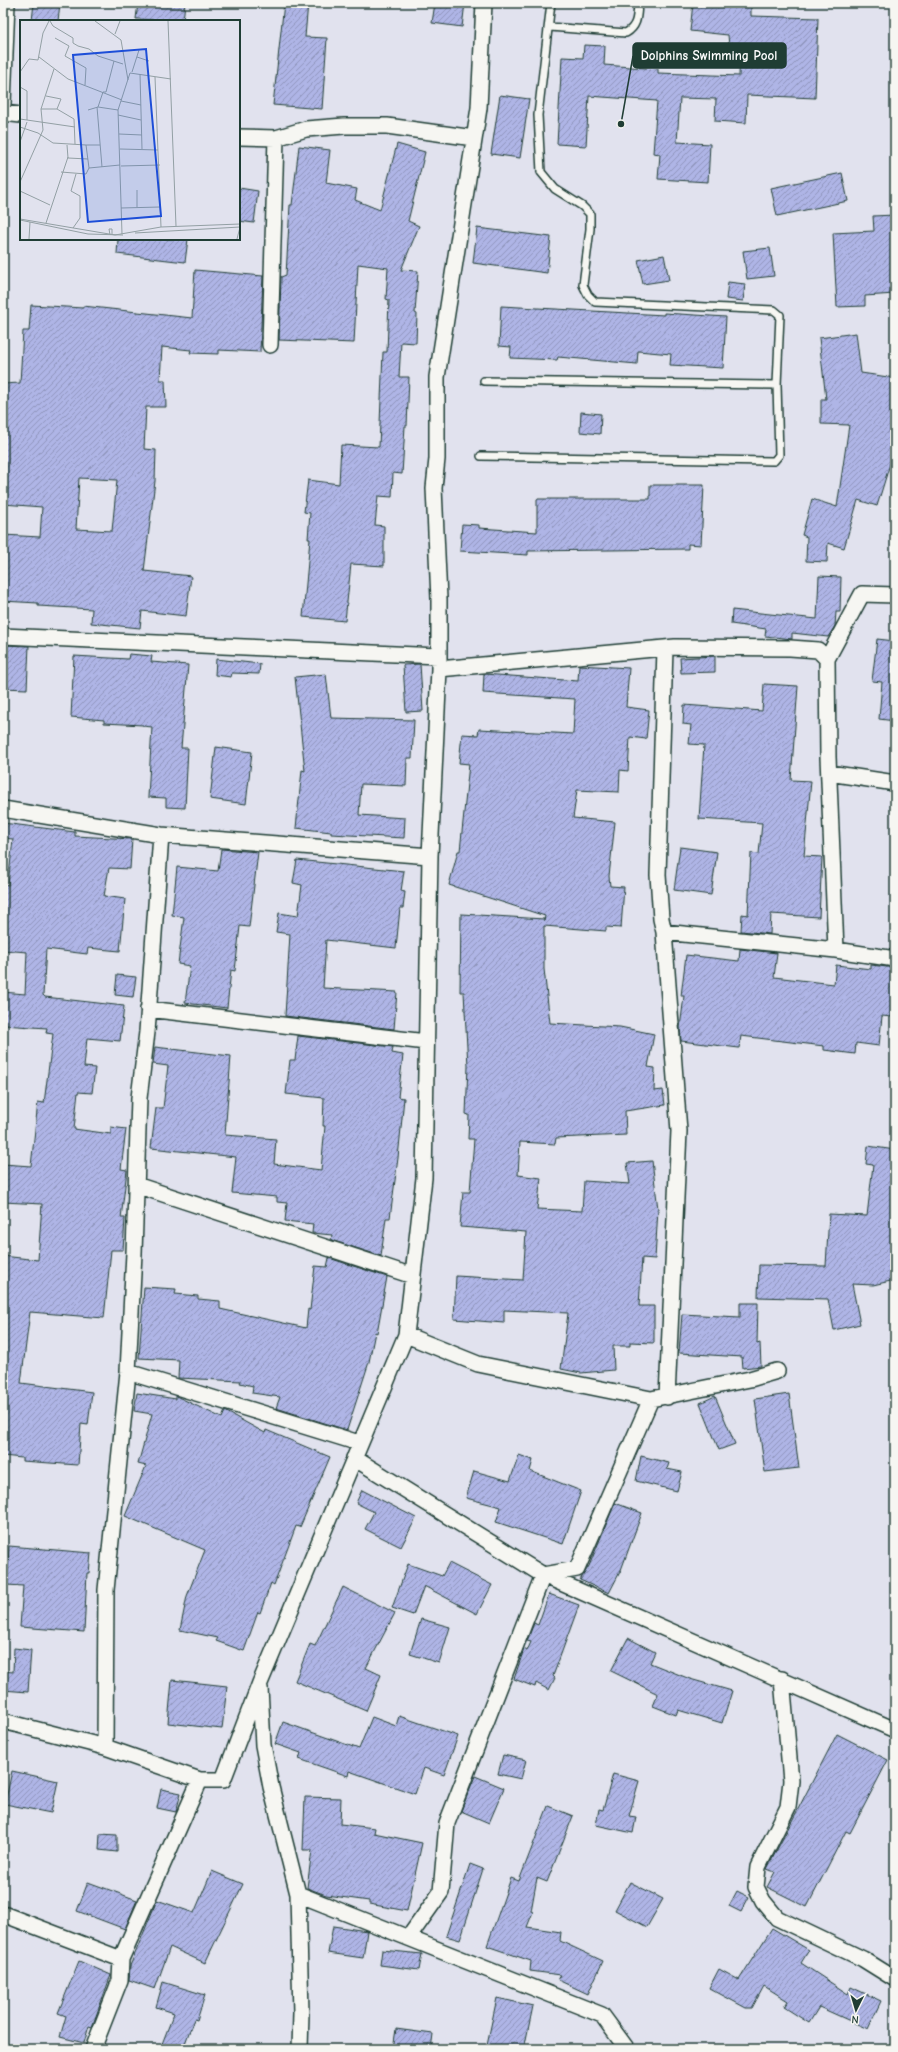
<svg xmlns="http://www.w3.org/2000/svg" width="898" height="2052" viewBox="0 0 898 2052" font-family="'Comic Neue',sans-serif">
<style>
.building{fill:url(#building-hatch);stroke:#1f3d34;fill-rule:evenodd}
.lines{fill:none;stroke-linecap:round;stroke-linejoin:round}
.lane-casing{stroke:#1f3d34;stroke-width:10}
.street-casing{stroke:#1f3d34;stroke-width:18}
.lane{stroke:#f6f6f2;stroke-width:7}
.street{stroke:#f6f6f2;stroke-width:15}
.inset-road{fill:none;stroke:#93a0a4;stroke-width:1}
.view{fill:#1d4ed8;fill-opacity:0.15;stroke:#1d4ed8;stroke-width:2}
.inset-edge{fill:none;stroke:#1f3d34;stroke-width:2}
.leader{fill:none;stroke:#1f3d34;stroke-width:1.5}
.callout-dot{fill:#1f3d34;stroke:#f6f6f2;stroke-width:1.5}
.callout{fill:#1f3d34;stroke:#1f3d34;stroke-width:1.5}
.callout-label{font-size:13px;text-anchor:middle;font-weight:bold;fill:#fff}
</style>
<defs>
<pattern id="building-hatch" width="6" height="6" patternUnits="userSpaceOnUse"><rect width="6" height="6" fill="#afb5e6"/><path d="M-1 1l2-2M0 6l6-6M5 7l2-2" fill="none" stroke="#8e94bb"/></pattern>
</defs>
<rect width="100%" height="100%" fill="#e1e2ee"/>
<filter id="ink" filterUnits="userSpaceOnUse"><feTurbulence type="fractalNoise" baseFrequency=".025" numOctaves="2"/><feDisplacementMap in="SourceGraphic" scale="8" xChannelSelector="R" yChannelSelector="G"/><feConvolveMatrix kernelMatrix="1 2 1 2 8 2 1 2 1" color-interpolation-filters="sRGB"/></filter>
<g filter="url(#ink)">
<path class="building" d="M 34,3 L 60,3 L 58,21 L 32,21 Z
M 138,3 L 185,3 L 183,21 L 136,19 Z
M 284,3 L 308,3 L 305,37 L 327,38 L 322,109 L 273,105 Z
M 435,3 L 465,3 L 462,27 L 432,23 Z
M 693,3 L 751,3 L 751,16 L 818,18 L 815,98 L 747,95 L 746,123 L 715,121 L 716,99 L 680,98 L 677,142 L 710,144 L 708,182 L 658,179 L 660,154 L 653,153 L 657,101 L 589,96 L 586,146 L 557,144 L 562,57 L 583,58 L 584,45 L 605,46 L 604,65 L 658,69 L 658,73 L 739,76 L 740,46 L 729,46 L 728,35 L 690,31 Z
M 500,95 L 529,99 L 520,158 L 491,154 Z
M 397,144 L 425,152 L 408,221 L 419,226 L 401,270 L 418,271 L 415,313 L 417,314 L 416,343 L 401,342 L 399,377 L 409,377 L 407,426 L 405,426 L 402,474 L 393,473 L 392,497 L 378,496 L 375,525 L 384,526 L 384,566 L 351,564 L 345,621 L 303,617 L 310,539 L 308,539 L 310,513 L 304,512 L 308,480 L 339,484 L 341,445 L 379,447 L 383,352 L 387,352 L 389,300 L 386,299 L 388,268 L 358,264 L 354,343 L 279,340 L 281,277 L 286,275 L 290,205 L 292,205 L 299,146 L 330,150 L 326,183 L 357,189 L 355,200 L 380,210 Z
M 842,173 L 848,201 L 777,216 L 771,188 Z
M 239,188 L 258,191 L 254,223 L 239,221 Z
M 895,215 L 895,294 L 865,296 L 865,306 L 837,307 L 833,233 L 874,231 L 873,216 Z
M 477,228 L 551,237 L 547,273 L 473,263 Z
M 118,239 L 188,239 L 185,262 L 117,254 Z
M 770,248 L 774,276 L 747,279 L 743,251 Z
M 664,255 L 669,280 L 643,284 L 638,260 Z
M 195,270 L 263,276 L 260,352 L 219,350 L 219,354 L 190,353 L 191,350 L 162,347 L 160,380 L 165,380 L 166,407 L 146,407 L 144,449 L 156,450 L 155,481 L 144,571 L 191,576 L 186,616 L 142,611 L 140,628 L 91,623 L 92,609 L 38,606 L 38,603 L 3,601 L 3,535 L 40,537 L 42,507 L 3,504 L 3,384 L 20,383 L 23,331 L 29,331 L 31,305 L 83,308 L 83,306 L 192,318 ZM 79,478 L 117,480 L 112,531 L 76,529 Z
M 728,282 L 745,284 L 743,301 L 726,299 Z
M 501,306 L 664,315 L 664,313 L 726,317 L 723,368 L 670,365 L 671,354 L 638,351 L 637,364 L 558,357 L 557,360 L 510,358 L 511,347 L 499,346 Z
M 856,333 L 861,373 L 895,378 L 895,442 L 893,454 L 877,506 L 858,500 L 844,548 L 828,543 L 827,562 L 806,561 L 807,537 L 802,535 L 812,499 L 837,507 L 849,425 L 821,424 L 821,399 L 826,399 L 819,338 Z
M 581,412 L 601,414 L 600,434 L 580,432 Z
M 650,485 L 704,485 L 701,545 L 688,544 L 688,549 L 528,551 L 528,555 L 460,551 L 462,524 L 479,525 L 479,528 L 537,532 L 537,499 L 650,499 Z
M 819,576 L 841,577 L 840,612 L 836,612 L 835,626 L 828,637 L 792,633 L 792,639 L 765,636 L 766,629 L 731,624 L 732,610 L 817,619 Z
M 877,639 L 895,641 L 895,721 L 879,719 L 882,682 L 872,681 Z
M 3,645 L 29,646 L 27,689 L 3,688 Z
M 129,654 L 152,656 L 151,662 L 188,665 L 181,748 L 188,748 L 185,808 L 166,807 L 166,798 L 148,797 L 152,727 L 143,726 L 143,725 L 104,723 L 104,720 L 71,717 L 74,656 L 128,659 Z
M 715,656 L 715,672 L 681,673 L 680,658 Z
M 216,659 L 260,664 L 259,674 L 232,673 L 231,677 L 215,675 Z
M 420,664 L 423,711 L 406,712 L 403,665 Z
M 579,665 L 629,668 L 626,707 L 649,710 L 646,739 L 630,737 L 628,771 L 620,770 L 619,792 L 577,790 L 573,818 L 615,822 L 609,876 L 610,886 L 624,887 L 621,928 L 606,927 L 606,931 L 544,926 L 544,969 L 550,1023 L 620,1027 L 654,1034 L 648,1067 L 655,1068 L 654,1091 L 663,1090 L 665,1105 L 625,1111 L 626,1135 L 556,1138 L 555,1144 L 520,1142 L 518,1175 L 541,1178 L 537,1209 L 582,1211 L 584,1181 L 630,1184 L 627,1163 L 652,1161 L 658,1209 L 655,1259 L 642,1258 L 639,1306 L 654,1306 L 654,1343 L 630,1342 L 630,1346 L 613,1346 L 614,1370 L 581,1373 L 561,1369 L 568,1313 L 504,1310 L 504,1323 L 454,1319 L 456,1276 L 523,1280 L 526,1232 L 460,1227 L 463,1192 L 470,1192 L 474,1139 L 468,1139 L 469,1115 L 466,1114 L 468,1066 L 464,992 L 460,992 L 461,914 L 544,919 L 544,921 L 545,916 L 449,885 L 458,851 L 460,851 L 469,764 L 459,763 L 462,734 L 478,735 L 479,729 L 573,734 L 575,699 L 483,693 L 484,674 L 578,681 Z
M 326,674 L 331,718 L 414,720 L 412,758 L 407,758 L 406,786 L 361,784 L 359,815 L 405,818 L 404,838 L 331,834 L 331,832 L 296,828 L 302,770 L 305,771 L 295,677 Z
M 764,684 L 798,686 L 791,780 L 811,781 L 804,856 L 822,857 L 819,917 L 771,914 L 770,934 L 741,931 L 742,914 L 748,915 L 751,853 L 759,854 L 762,823 L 699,819 L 704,745 L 689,744 L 691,725 L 683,724 L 684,705 L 762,711 Z
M 216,747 L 252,752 L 246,804 L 210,799 Z
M 3,823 L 75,832 L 75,836 L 132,839 L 130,869 L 109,868 L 104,896 L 125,899 L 120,951 L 88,948 L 87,954 L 46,949 L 43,995 L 45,997 L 124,1006 L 120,1041 L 87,1038 L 84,1067 L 95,1068 L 92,1093 L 78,1092 L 74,1129 L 111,1134 L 111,1127 L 126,1129 L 121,1169 L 127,1170 L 121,1218 L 125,1218 L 123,1250 L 111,1250 L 104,1318 L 30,1312 L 21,1383 L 92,1392 L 88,1425 L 81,1424 L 78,1465 L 22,1461 L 22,1458 L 3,1456 L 3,1256 L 38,1260 L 42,1204 L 3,1202 L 3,1164 L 31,1166 L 38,1102 L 44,1103 L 53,1034 L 46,1033 L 47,1028 L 3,1025 L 3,992 L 25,994 L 27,952 L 3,950 L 3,884 L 8,885 L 13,839 L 3,838 Z
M 680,847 L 717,852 L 711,895 L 674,890 Z
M 221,849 L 258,852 L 249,927 L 240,926 L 235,971 L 231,970 L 227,1008 L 185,1003 L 190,966 L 178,964 L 184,917 L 172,915 L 177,867 L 218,871 Z
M 297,860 L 404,871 L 401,891 L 405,892 L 403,908 L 400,908 L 396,948 L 326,940 L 323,988 L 397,992 L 394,1029 L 285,1016 L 290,934 L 276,932 L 279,913 L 298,916 L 302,885 L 293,883 Z
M 740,949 L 777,953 L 774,977 L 834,984 L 836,965 L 871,969 L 871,965 L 895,968 L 895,989 L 892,1017 L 882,1016 L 879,1046 L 856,1043 L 855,1054 L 824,1050 L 824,1046 L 741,1036 L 739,1048 L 681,1041 L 680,1028 L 684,996 L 681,996 L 686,955 L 739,961 Z
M 117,975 L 136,977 L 133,997 L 115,995 Z
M 298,1036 L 393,1047 L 392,1053 L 403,1055 L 398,1097 L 404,1098 L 398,1158 L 390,1218 L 386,1218 L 381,1256 L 331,1240 L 332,1235 L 312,1233 L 313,1224 L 285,1221 L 287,1203 L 277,1202 L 277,1197 L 232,1193 L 236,1157 L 151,1148 L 156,1108 L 163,1108 L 168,1066 L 153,1064 L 155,1047 L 231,1056 L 225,1135 L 276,1139 L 274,1164 L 321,1170 L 325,1126 L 323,1126 L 324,1098 L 286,1094 L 290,1060 L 295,1060 Z
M 868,1146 L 895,1150 L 895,1280 L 873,1285 L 852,1284 L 860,1324 L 834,1330 L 828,1299 L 758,1297 L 759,1265 L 826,1266 L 829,1214 L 867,1216 L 873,1165 L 866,1164 Z
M 329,1258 L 387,1277 L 377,1333 L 375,1332 L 369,1362 L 347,1430 L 276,1408 L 280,1397 L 252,1393 L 253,1386 L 240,1383 L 241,1381 L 178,1378 L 179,1360 L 139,1358 L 144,1287 L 176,1289 L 175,1294 L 198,1296 L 198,1299 L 220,1301 L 220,1309 L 306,1328 L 308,1309 L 310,1310 L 315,1266 L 327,1267 Z
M 740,1303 L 758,1303 L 757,1344 L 760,1343 L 761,1366 L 743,1368 L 742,1357 L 679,1353 L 682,1314 L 740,1317 Z
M 137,1393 L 176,1399 L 176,1396 L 222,1418 L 225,1411 L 265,1433 L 266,1430 L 330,1457 L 300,1527 L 296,1526 L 274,1585 L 271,1583 L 260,1613 L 258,1612 L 244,1651 L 216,1641 L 218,1638 L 180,1630 L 187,1596 L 205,1550 L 125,1516 L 146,1466 L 138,1464 L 152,1414 L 134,1411 Z
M 789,1394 L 799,1468 L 765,1472 L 755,1399 Z
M 715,1396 L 735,1444 L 719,1450 L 700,1403 Z
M 519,1455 L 533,1460 L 530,1471 L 581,1491 L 563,1544 L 496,1522 L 501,1507 L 466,1498 L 474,1471 L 510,1481 Z
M 641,1456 L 669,1463 L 667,1469 L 682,1472 L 677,1491 L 636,1481 Z
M 362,1490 L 416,1518 L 401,1547 L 365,1529 L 374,1512 L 356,1503 Z
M 615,1503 L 642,1513 L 621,1570 L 609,1593 L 580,1580 L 589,1566 Z
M 9,1546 L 91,1553 L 89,1573 L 87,1573 L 84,1632 L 20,1627 L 23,1586 L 7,1585 Z
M 449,1563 L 492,1585 L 477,1614 L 424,1586 L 413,1615 L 392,1608 L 408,1564 L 442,1576 Z
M 343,1587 L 395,1613 L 366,1668 L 381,1675 L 366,1711 L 295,1681 L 310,1644 L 315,1646 Z
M 549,1594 L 579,1605 L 553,1676 L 555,1678 L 549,1690 L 536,1683 L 535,1687 L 514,1679 L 524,1649 L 527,1651 L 531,1642 L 527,1641 L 534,1623 L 538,1625 Z
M 421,1619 L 450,1627 L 439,1663 L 410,1654 Z
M 628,1638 L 655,1652 L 650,1663 L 690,1679 L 732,1691 L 722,1723 L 678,1710 L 676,1715 L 653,1706 L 658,1694 L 611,1671 Z
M 14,1648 L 31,1650 L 28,1692 L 3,1690 L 3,1671 L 13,1672 Z
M 172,1680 L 227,1686 L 222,1729 L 168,1723 Z
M 399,1716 L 458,1736 L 444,1775 L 424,1768 L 415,1794 L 349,1771 L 348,1776 L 299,1759 L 301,1753 L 275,1744 L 283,1722 L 359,1749 L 372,1717 L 396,1726 Z
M 837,1734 L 888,1760 L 850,1833 L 846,1831 L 807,1907 L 767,1887 L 775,1872 L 767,1869 Z
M 503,1755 L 526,1760 L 521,1779 L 498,1774 Z
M 12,1771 L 58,1781 L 51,1813 L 5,1804 Z
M 613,1774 L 639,1781 L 629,1816 L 636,1817 L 633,1833 L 596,1825 L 599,1809 L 603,1810 Z
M 475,1776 L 504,1788 L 489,1823 L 461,1811 Z
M 161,1789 L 181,1793 L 176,1812 L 157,1808 Z
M 305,1797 L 341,1798 L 340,1824 L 375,1828 L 374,1833 L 422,1843 L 407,1911 L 369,1904 L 369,1901 L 326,1895 L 307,1888 L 312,1850 L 303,1850 Z
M 548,1806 L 573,1816 L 547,1882 L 537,1878 L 531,1911 L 533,1912 L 527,1927 L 561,1932 L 560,1941 L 603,1961 L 588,1994 L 558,1980 L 561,1975 L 530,1971 L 531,1961 L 487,1946 L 511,1878 L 519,1881 Z
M 100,1834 L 117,1835 L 117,1852 L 99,1850 Z
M 470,1864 L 483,1869 L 460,1940 L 446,1936 Z
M 212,1871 L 243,1884 L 205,1963 L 170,1947 L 155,1989 L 129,1980 L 130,1966 L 157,1900 L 194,1913 Z
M 88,1882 L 137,1900 L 125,1929 L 77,1911 Z
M 630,1882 L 663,1899 L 647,1927 L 615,1910 Z
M 737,1891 L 749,1897 L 741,1912 L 729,1906 Z
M 333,1926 L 367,1931 L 363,1958 L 328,1953 Z
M 772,1928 L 809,1950 L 801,1963 L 848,1994 L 851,1987 L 881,2001 L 868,2029 L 819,2007 L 809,2023 L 784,2007 L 788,2001 L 764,1986 L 752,2008 L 746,2008 L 709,1988 L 719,1969 L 739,1980 Z
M 382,1950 L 422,1954 L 419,1970 L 380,1965 Z
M 79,1961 L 111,1975 L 92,2027 L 89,2026 L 84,2043 L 60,2037 L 66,2016 L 58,2013 Z
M 163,1982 L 205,1995 L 197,2020 L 194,2019 L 183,2049 L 160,2049 L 174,2013 L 156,2007 Z
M 497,1998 L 533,2006 L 524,2049 L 486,2049 Z
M 396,2029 L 433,2034 L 431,2049 L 393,2049 Z"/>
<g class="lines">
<g class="lane-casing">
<path id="lane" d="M 550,27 L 626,33 C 638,26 637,16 638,3
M 484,381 L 777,385 L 780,315 L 774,310 L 595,302 L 588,295 L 583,285 L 590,229 L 590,214 L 582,206 L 555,189 L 541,172 L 538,115 L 551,3
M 481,456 L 774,461 L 779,455 L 777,385"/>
</g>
<g class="street-casing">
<path id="street" d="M 3,104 L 7,3
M 3,113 L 21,115
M 239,137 L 276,138 L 306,129 L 344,126 L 387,126 L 474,138
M 270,345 L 276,138
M 3,636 L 438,656
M 665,649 L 658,875 L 661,919 L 664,932 L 679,1131 L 667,1397
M 827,659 L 862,594 L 895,595
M 439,669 L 675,647 L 790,648 L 818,650 L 827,659 L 828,757 L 836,950 L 664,932
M 829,773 L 895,783
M 3,809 L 161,835 L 430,856
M 836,950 L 895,959
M 148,1009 L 426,1042
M 136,1185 L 413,1276
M 406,1335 L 478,1364 L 651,1399 L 750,1379 L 777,1371
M 128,1372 L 359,1443
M 354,1458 L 543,1575 L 895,1730
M 782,1679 L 791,1781 L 788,1807 L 758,1867 L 756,1887 L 763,1901 L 777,1918 L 863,1959 L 895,1979
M 260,1688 L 263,1745 L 271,1787 L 298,1894 L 301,2013 L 300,2049
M 3,1721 L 105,1747 L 200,1780 L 223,1780 L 260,1683 L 406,1335 L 424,1178 L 430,856 L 439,669 L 439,599 L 434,488 L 437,459 L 437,377 L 479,108 L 484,3
M 105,1747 L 106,1590 L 128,1372 L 134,1253 L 139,1098 L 147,1032 L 161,835
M 298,1894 L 602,2015 L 627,2049
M 3,1914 L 121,1959
M 409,1937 L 441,1892 L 447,1823 L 543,1575 L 577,1569 L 651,1399
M 93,2049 L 120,1980 L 121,1959 L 200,1780"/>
</g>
<use href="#lane" class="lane"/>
<use href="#street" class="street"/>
</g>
</g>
<g transform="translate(20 20)">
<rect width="220" height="220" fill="#e1e2ee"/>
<path class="inset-road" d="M 30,1 L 33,6 L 53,18 L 53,23 L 58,26 L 69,29 L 78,36 L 103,44M 75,1 L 101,20 L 108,60M 148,1 L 156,206M 95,14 L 100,1M 35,18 L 49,26 L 45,36 L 66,48 L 65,65M 19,37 L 48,59 L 102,80M 117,37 L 129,41M 0,52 L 9,39 L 18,40 L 23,13 L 29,1M 112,52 L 119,30M 120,54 L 122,129M 135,57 L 141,207M 0,67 L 7,71 L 7,100M 26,76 L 41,79 L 37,89M 101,81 L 121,85M 77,87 L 82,147M 78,87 L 83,72 L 86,72 L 94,41M 21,89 L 37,89 L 54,99 L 55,124M 68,90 L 78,87 L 98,90M 98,95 L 121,100M 0,99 L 55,107M 0,107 L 18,113 L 33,123 L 66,125M 99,114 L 122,115M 0,122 L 7,102M 47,125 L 48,138 L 68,139M 80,125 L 66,125 L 69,148 L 100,145M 100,129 L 138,130M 101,146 L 140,145M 41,152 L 66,154 L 69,148M 0,162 L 23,110 L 21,89 L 34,49M 117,170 L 117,187M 0,171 L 30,185M 101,188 L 140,187M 0,199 L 95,215 L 141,207 L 220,204M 0,200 L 68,214 L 103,215M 26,203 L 48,137M 53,208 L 60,198 L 60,176 L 51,171 L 56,154M 115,213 L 220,207M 102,214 L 98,90 L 110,53 L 151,59M 90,215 L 89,209 L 92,209 L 92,215M 9,219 L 10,202M 217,219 L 220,207"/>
<path class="view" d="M 126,29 L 141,196 L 68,202 L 53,35 Z"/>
<rect width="220" height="220" class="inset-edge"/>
</g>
<path class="leader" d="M621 124L633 56"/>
<circle class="callout-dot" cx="621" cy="124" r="4"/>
<rect class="callout" x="633" y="43" width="153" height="25" rx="4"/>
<g class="callout-label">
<text x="709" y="60">Dolphins Swimming Pool</text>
</g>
<rect width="898" height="2052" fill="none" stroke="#f6f6f2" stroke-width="16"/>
<rect x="8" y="8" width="882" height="2036" fill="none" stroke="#1f3d34" stroke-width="1.5" filter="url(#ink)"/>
<g transform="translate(856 2010) rotate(185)" stroke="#f6f6f2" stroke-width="3" paint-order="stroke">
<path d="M0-3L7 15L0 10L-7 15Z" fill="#1f3d34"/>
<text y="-6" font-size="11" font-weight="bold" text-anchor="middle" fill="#1f3d34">N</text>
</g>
</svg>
